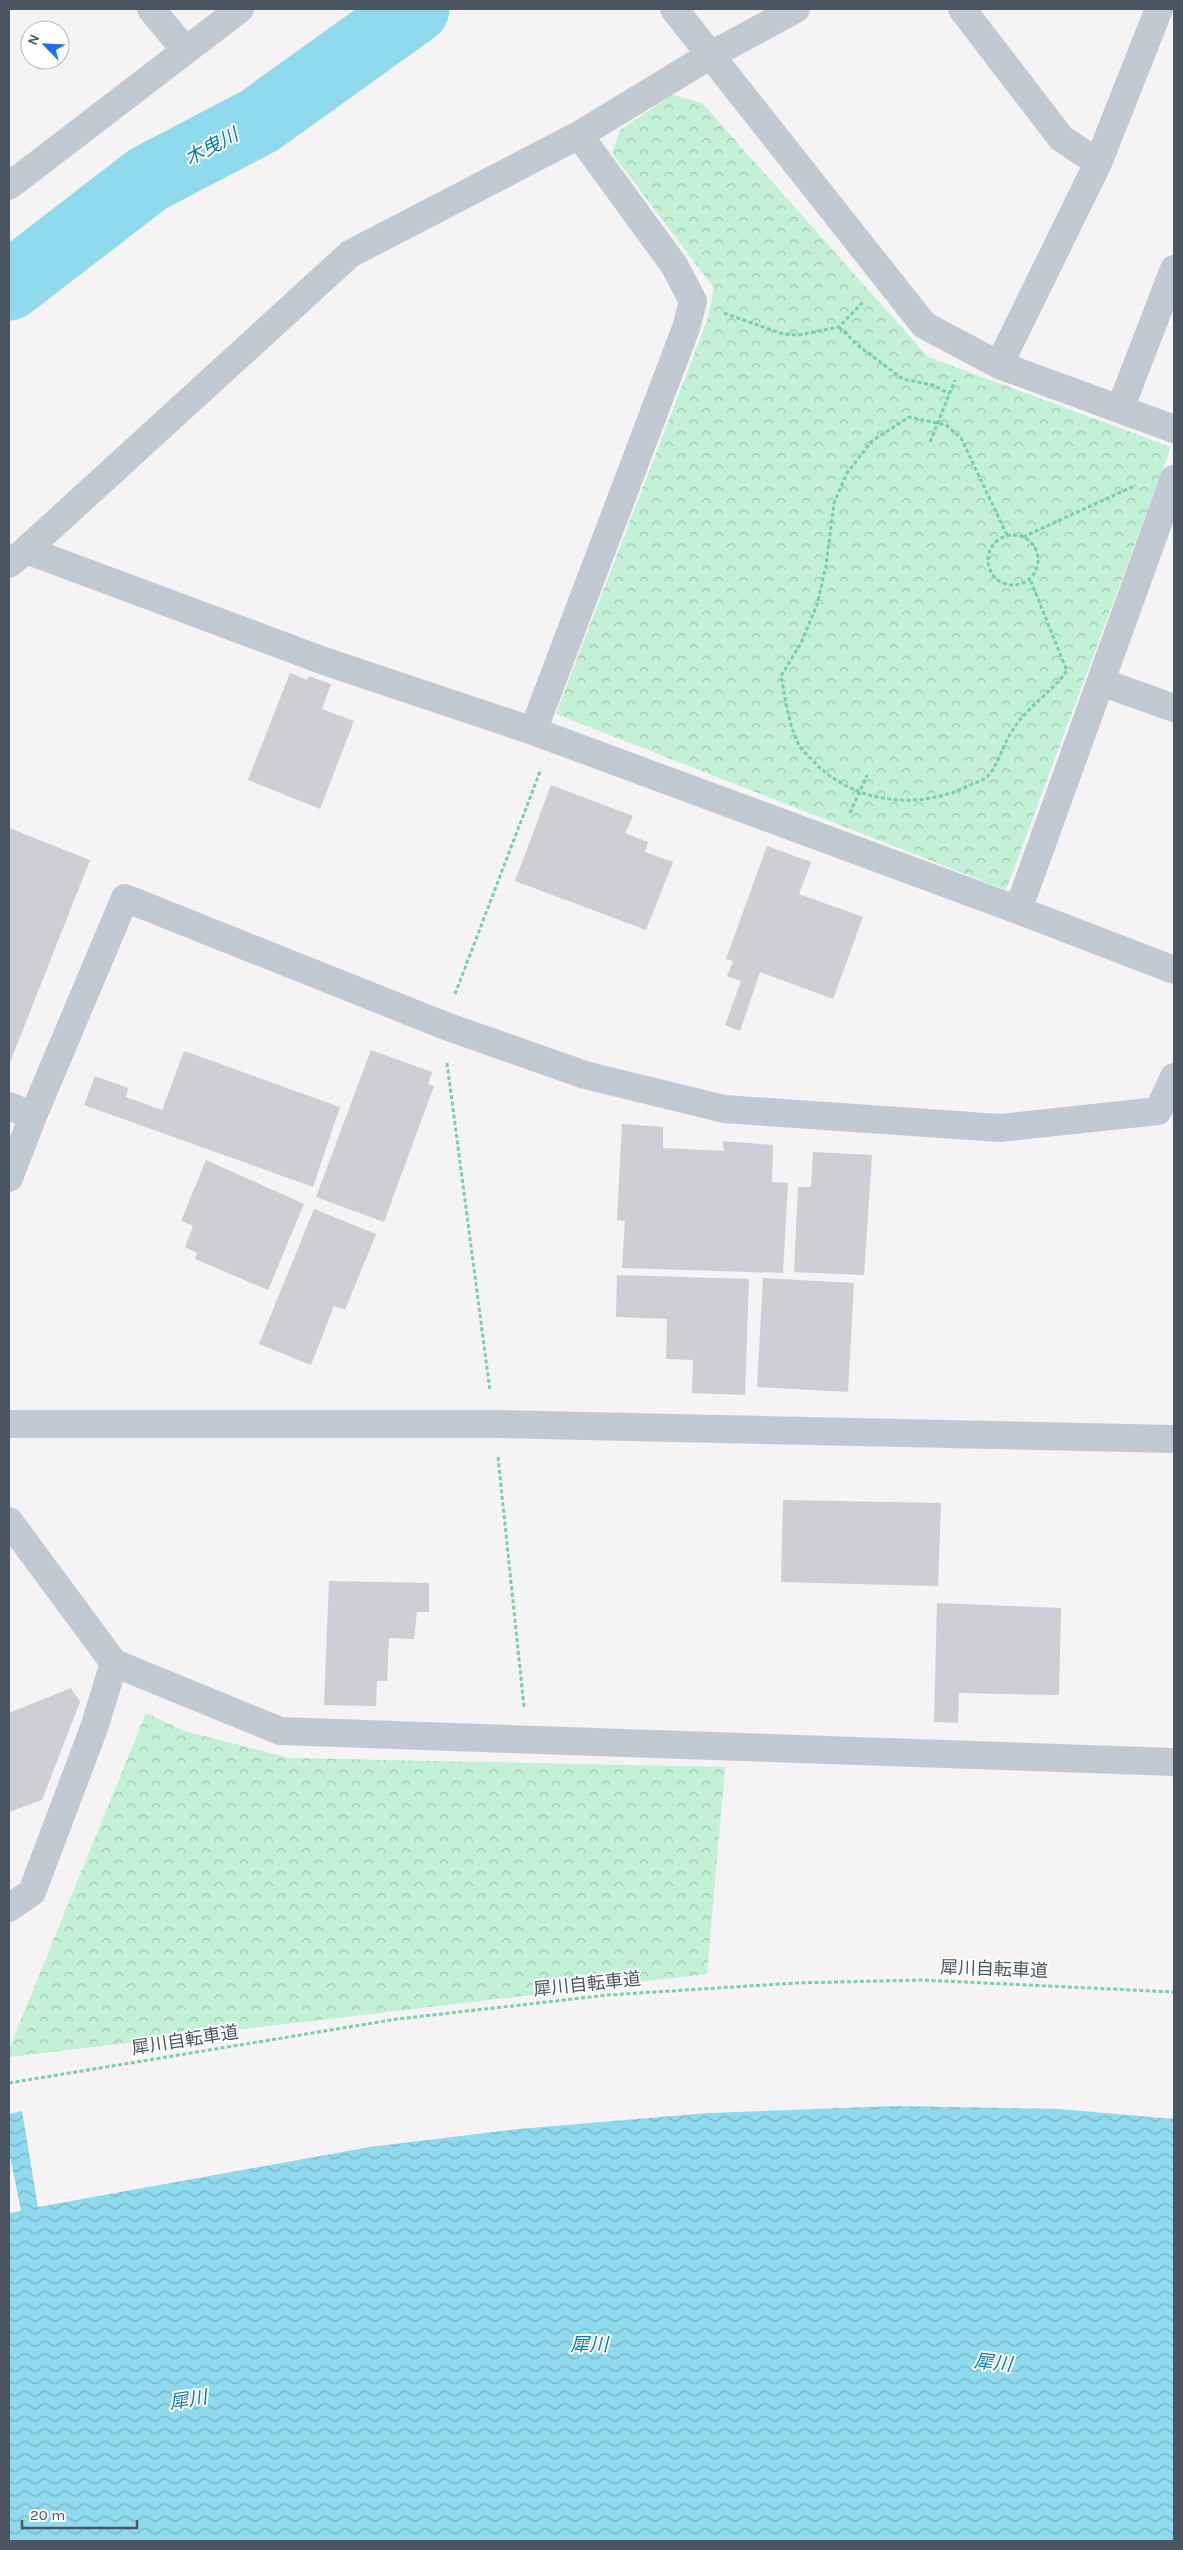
<svg xmlns="http://www.w3.org/2000/svg" width="1183" height="2550" viewBox="0 0 1183 2550" font-family="Karla,'Noto Sans JP',sans-serif">
<style>
.park{fill:url(#park-crowns)}
.water{fill:url(#water-waves)}
.lines{fill:none;stroke-linecap:round;stroke-linejoin:round}
.river{stroke:#90daee;stroke-width:69}
.building{fill:#cdcfd5}
.path{stroke:#7ad0a6;stroke-width:3;stroke-dasharray:4 2.5;stroke-linecap:butt}
.minor{stroke:#c1cad2;stroke-width:28}
.tertiary{stroke:#c1cad2;stroke-width:28}
.labels{text-anchor:middle;stroke-width:4;stroke-linejoin:round;paint-order:stroke}
.street-label{font-size:18px;fill:#4a5661;stroke:#fff}
.water-label{font-size:19px;font-style:italic;fill:#0c7c9b;stroke:#fff}
</style>
<defs>
<pattern id="park-crowns" width="20" height="18" patternUnits="userSpaceOnUse" patternTransform="scale(1.25)"><rect width="20" height="18" fill="#c3f1d5"/><path d="M2 6a3 3 0 1 1 6 0M12 15a3 3 0 1 1 6 0" fill="none" stroke="#a0c6b0"/></pattern>
<pattern id="water-waves" width="16" height="10" patternUnits="userSpaceOnUse" patternTransform="scale(1.25)"><rect width="16" height="10" fill="#90daee"/><path d="M0 5q4-4 8 0t8 0" fill="none" stroke="#78b4c4"/></pattern>
</defs>
<rect width="100%" height="100%" fill="#f5f3f3"/>
<path class="park" d="M 672,95 L 702,103 L 928,357 L 1171,447 L 1006,890 L 556,714 L 708,318 L 714,288 L 612,153 L 620,130 Z
M 146,1713 L 185,1731 L 289,1758 L 725,1767 L 707,1974 L 9,2057 L 9,2049 Z"/>
<path class="water" d="M 894,2106 L 1059,2109 L 1174,2119 L 1174,2541 L 9,2541 L 9,2213 L 21,2211 L 9,2151 L 9,2114 L 22,2111 L 38,2207 L 370,2147 L 519,2129 L 708,2113 Z"/>
<g class="lines">
<path class="river" d="M 9,286 L 148,179 L 259,121 L 415,9"/>
</g>
<path class="building" d="M 290,673 L 307,680 L 309,676 L 331,684 L 322,709 L 354,721 L 320,809 L 248,780 Z
M 551,785 L 633,816 L 625,833 L 648,842 L 645,852 L 673,862 L 646,930 L 515,881 Z
M 9,828 L 90,860 L 9,1065 Z
M 767,846 L 811,862 L 799,894 L 863,917 L 833,999 L 760,972 L 740,1031 L 725,1025 L 741,981 L 727,976 L 733,961 L 726,959 Z
M 371,1050 L 432,1072 L 428,1084 L 434,1086 L 384,1222 L 316,1197 Z
M 184,1051 L 340,1107 L 313,1187 L 84,1105 L 95,1076 L 128,1088 L 126,1097 L 162,1110 Z
M 622,1124 L 663,1127 L 663,1148 L 724,1151 L 723,1141 L 773,1145 L 772,1182 L 788,1183 L 783,1273 L 622,1268 L 625,1221 L 617,1220 Z
M 813,1152 L 872,1155 L 864,1275 L 794,1272 L 798,1187 L 811,1187 Z
M 206,1160 L 304,1204 L 268,1290 L 195,1259 L 197,1253 L 185,1247 L 193,1226 L 181,1221 Z
M 314,1209 L 376,1234 L 345,1310 L 334,1306 L 311,1365 L 259,1344 Z
M 617,1275 L 749,1279 L 745,1395 L 692,1393 L 693,1360 L 666,1359 L 667,1319 L 616,1317 Z
M 763,1278 L 854,1283 L 848,1392 L 757,1387 Z
M 783,1500 L 941,1503 L 938,1586 L 781,1582 Z
M 329,1581 L 429,1583 L 429,1612 L 417,1612 L 414,1639 L 389,1638 L 387,1681 L 377,1681 L 376,1706 L 324,1705 Z
M 937,1603 L 1061,1608 L 1059,1695 L 959,1693 L 958,1723 L 934,1722 Z
M 71,1688 L 80,1702 L 42,1800 L 9,1812 L 9,1713 Z"/>
<g class="lines">
<path class="path" d="M 724,313 L 783,334 L 799,335 L 839,327 L 863,302
M 839,327 L 860,347 L 903,379 L 933,385 L 950,394
M 930,442 L 955,380
M 1007,535 L 961,438 L 946,425 L 909,417 L 872,441 L 847,473 L 834,503 L 826,566 L 817,605 L 801,643 L 781,676 C 785,696 789,727 799,745 C 802,751 810,757 814,762 C 854,803 917,811 968,786 C 974,783 983,781 988,776 C 999,764 1002,746 1011,733 C 1024,709 1051,693 1067,671 L 1030,579
M988 560a25 25 0 1 1 50 0a25 25 0 1 1-50 0Z
M 1023,537 L 1136,485
M 850,813 L 867,775
M 455,994 L 541,769
M 447,1063 L 490,1391
M 498,1457 L 524,1707
M 9,2083 L 397,2019 L 608,1995 L 796,1983 L 922,1980 L 1174,1992"/>
<path class="minor" d="M 151,9 L 185,50
M 674,9 L 924,325 L 999,365 L 1174,429
M 962,9 L 1061,138 L 1098,163
M 9,186 L 240,9
M 999,365 L 1098,163 L 1159,9
M 1120,409 L 1174,269
M 26,550 L 350,254 L 579,135
M 9,564 L 26,550 L 324,661 L 533,731 L 1018,910 L 1174,479
M 1101,682 L 1174,708
M 533,731 L 686,328 L 693,301 L 674,265 L 579,135 L 709,56 L 796,9
M 1018,910 L 1174,970
M 9,1106 L 33,1116 L 9,1178
M 33,1116 L 125,898 L 443,1025 L 585,1075 L 724,1109 L 1000,1128 L 1158,1111 L 1174,1077
M 9,1521 L 114,1663 L 280,1731 L 1174,1762
M 9,1908 L 32,1892 L 94,1728 L 114,1663"/>
<path class="tertiary" d="M 9,1424 L 495,1424 L 1174,1439"/>
</g>
<g class="labels">
<g class="street-label">
<text transform="translate(994 1969) rotate(2)" y="6">犀川自転車道</text>
<text transform="translate(587 1984) rotate(-6)" y="6">犀川自転車道</text>
<text transform="translate(185 2040) rotate(-9)" y="6">犀川自転車道</text>
</g>
<g class="water-label">
<text transform="translate(211 146) rotate(-28)" y="7">木曳川</text>
<text x="589" y="2351">犀川</text>
<text transform="translate(993 2362) rotate(6)" y="7">犀川</text>
<text transform="translate(188 2399) rotate(-9)" y="7">犀川</text>
</g>
</g>
<rect width="1183" height="2550" fill="none" stroke="#4a5661" stroke-width="20"/>
<g transform="translate(45 45) rotate(294)"><circle r="24" fill="#ffffff" stroke="#b7bbc0"/>
<path d="M0-4L9 19L0 12L-9 19Z" fill="#1a73e8"/>
<text y="-8" font-size="14" font-weight="bold" text-anchor="middle" fill="#4a5661">N</text>
</g>
<path d="M22 2520v8h115v-8" fill="none" stroke="#4a5661" stroke-width="2.5"/>
<text x="30" y="2520" font-size="15" fill="#4a5661" stroke="#ffffff" stroke-width="4" paint-order="stroke">20 m</text>
</svg>
